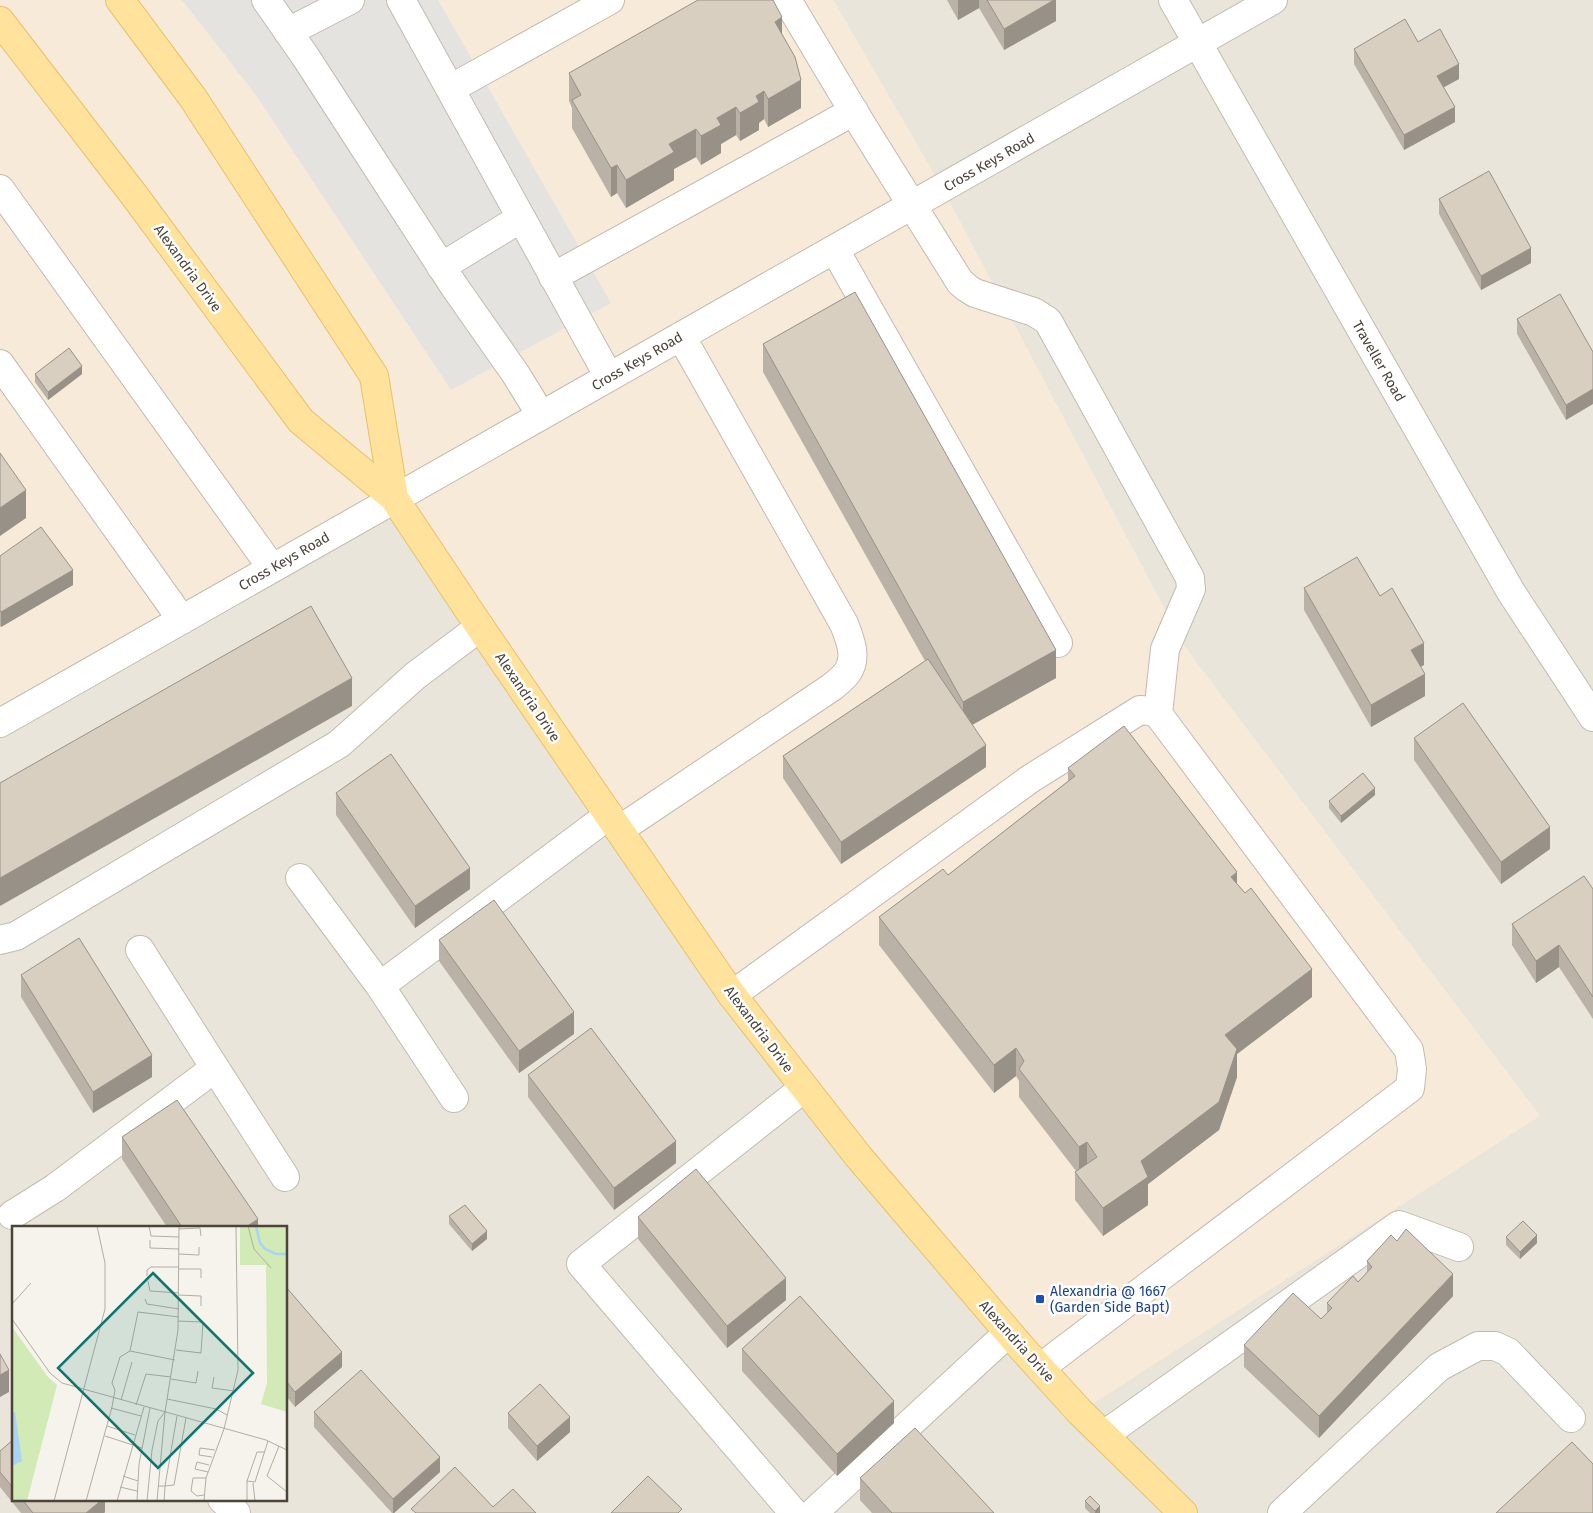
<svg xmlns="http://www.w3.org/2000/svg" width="1593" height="1513" viewBox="0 0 1593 1513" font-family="'Fira Sans',sans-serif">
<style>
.residential{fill:#eae5da;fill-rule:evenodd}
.commercial{fill:#f7ead8}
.parking{fill:#e5e3e0}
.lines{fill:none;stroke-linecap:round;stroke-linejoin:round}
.minor-casing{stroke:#c2bbae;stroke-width:30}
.major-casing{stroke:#e6c16a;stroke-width:30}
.minor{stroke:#fff;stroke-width:28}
.major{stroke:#ffe39c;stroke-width:28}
.wall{fill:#bab2a6}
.shaded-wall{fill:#979187}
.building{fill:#d8cfc1;stroke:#979187}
.transit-dot{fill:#1a4fb4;stroke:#fff;stroke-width:2}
.labels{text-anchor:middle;stroke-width:5;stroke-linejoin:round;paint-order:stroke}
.street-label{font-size:14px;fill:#4b4439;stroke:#fff}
.transit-label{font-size:14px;fill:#164399;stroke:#fff;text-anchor:start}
.inset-river{fill:none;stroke:#a9d4f2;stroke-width:2.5}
.inset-road{fill:none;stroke:#b2ada4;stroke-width:1}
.view{fill:#0f766e;fill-opacity:0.15;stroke:#0f766e;stroke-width:2.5}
.inset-edge{fill:none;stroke:#4b4439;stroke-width:2.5}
</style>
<rect width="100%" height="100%" fill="#f6f3ec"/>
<path class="residential" d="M 833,0 L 1593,0 L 1593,1513 L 0,1513 L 0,723 L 394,498 L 1540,1116 L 1184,646 L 942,188 ZM 14,1227 L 286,1227 L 286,1499 L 14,1499 Z"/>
<path class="commercial" d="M 0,0 L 833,0 L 942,188 L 1184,646 L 1540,1116 L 1080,1412 L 858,1156 L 394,499 L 0,723 Z"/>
<path class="parking" d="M 182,0 L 438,0 L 611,303 L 451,390 L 256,95 Z"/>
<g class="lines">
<g class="minor-casing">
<path id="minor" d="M 266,0 L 305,56 L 454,286 L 515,373 L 541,415
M 401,0 L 609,377
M 787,0 L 860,122 L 960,282 L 967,288 L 975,293 L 1034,312 L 1048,321 L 1190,578 L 1191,589 L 1165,649 L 1158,714
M 1173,0 L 1511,592 L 1593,717
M 288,32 L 350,0
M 450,89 L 610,0
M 0,189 L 272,568
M 835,250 L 1058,643
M 441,267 L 521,218
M 553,277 L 854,111
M 0,364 L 182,620
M 0,723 L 1273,0
M 619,830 L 832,687 C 837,683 843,678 847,673 C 858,658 850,639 844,624 L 681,336
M 300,878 L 380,986
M 0,940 L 16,936 L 339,744 L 415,676 L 480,627
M 140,950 L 215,1068
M 732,995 L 1030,779 L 1140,710 L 1150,711 L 1158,714 L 1409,1050 L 1412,1069 L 1410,1088 L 1040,1368
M 454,1098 L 380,986 L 609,815
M 12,1215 L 55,1188 L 215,1068 L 285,1177
M 1104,1435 L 1399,1225 L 1459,1247
M 222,1499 L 236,1513
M 794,1513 L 581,1264 L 804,1088
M 813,1513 L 1008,1333
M 1282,1513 L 1439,1367 L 1478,1346 L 1495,1346 L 1508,1352 L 1571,1418"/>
</g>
<g class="major-casing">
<path id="major" d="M 120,0 L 193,98 L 374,376 L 394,498
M 0,21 L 134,195 L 301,421 L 394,498 L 480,627 L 732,995 L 858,1156 L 1020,1346 L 1080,1412 L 1183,1513"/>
</g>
<use href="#minor" class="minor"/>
<use href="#major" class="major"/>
</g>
<path class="wall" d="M 947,0 L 1056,0 L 1056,21 L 1004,50 L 979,8 L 958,20 Z
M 782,35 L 801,108 L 768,127 L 764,119 L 759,123 L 759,130 L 740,141 L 736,135 L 721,144 L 721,153 L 701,165 L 696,157 L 674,169 L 674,180 L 626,208 L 617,193 L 611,197 L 572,128 L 572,108 L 569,101 L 569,73 Z
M 1418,42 L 1459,79 L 1443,87 L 1455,122 L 1404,150 L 1354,64 L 1354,49 Z
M 1439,199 L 1531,263 L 1481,290 L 1439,214 Z
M 1517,319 L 1593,352 L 1566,420 L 1517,334 Z
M 763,344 L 1056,678 L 972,725 L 986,767 L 841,864 L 783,778 L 783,756 L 925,661 L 763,372 Z
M 35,374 L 82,374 L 48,400 L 35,382 Z
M 0,556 L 73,585 L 1,627 L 0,626 Z
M 1304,588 L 1380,596 L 1424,665 L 1420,667 L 1425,696 L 1371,727 L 1304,610 Z
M 1414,738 L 1550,849 L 1501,884 L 1414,760 Z
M 1068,768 L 1237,884 L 1312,997 L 1237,1054 L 1237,1077 L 1219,1130 L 1148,1184 L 1148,1205 L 1103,1236 L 1075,1200 L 1075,1172 L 1076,1171 L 1019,1097 L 1019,1081 L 1016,1076 L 994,1093 L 879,945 L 879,917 L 948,875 L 1068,781 Z
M 336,793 L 470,889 L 415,928 L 336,815 Z
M 1375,795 L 1341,823 L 1329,808 L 1329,801 Z
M 1593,889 L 1593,1019 L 1559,967 L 1536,983 L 1512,945 L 1512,924 Z
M 439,940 L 574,1034 L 519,1073 L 439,961 Z
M 21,975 L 152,1077 L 93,1113 L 21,997 Z
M 528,1075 L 676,1163 L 614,1210 L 528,1097 Z
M 122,1137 L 258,1227 L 167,1227 L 122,1159 Z
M 449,1216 L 487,1239 L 472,1251 L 449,1224 Z
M 638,1217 L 786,1300 L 727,1348 L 638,1239 Z
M 1506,1237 L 1537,1243 L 1520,1259 L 1506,1245 Z
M 1367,1261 L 1453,1296 L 1319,1438 L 1244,1367 L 1244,1345 L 1321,1319 L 1327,1313 L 1327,1303 L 1358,1282 L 1367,1273 Z
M 286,1287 L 342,1367 L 295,1407 L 286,1396 Z
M 742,1349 L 894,1423 L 837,1476 L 742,1371 Z
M 314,1412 L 440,1472 L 394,1513 L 392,1513 L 314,1427 Z
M 508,1413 L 570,1432 L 537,1461 L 508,1428 Z
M 14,1439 L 14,1499 L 105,1499 L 105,1512 L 104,1513 L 21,1513 L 0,1487 L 0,1451 Z
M 860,1478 L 994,1513 L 872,1513 L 860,1500 Z
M 1085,1501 L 1100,1513 L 1090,1513 L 1085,1508 Z"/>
<path class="shaded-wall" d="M 958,0 L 979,0 L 979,8 L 958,20 Z
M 1054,0 L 1056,0 L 1056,21 L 1004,50 L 1004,29 Z
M 782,17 L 782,45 L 775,22 Z
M 1459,64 L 1459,79 L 1437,91 L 1437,76 Z
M 801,80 L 801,108 L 768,127 L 768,99 Z
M 764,91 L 764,119 L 759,123 L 759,130 L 740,141 L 740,113 L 756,96 Z
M 736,107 L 736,135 L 721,144 L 721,153 L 701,165 L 701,136 L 717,118 Z
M 1455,107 L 1455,122 L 1404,150 L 1404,135 Z
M 696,129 L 696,157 L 674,169 L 674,180 L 626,208 L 626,180 L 669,144 Z
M 617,165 L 617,193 L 611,197 L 611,168 Z
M 1531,248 L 1531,263 L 1481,290 L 1481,276 Z
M 82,366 L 82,374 L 48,400 L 48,392 Z
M 1593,389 L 1593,404 L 1566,420 L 1566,405 Z
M 26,490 L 26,518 L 0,536 L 0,508 Z
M 73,570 L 73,585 L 1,627 L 1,612 Z
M 1424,643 L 1424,665 L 1411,672 L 1411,650 Z
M 1056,650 L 1056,678 L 963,730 L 963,702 Z
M 1425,674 L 1425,696 L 1371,727 L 1371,705 Z
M 352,678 L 352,706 L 0,906 L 0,878 Z
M 986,745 L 986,767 L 841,864 L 841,842 Z
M 1375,788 L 1375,795 L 1341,823 L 1341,816 Z
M 1550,827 L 1550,849 L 1501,884 L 1501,862 Z
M 470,868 L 470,889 L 415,928 L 415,906 Z
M 1237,872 L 1237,900 L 1231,877 Z
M 1559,945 L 1559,967 L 1536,983 L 1536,961 Z
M 1312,969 L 1312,997 L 1237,1054 L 1237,1077 L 1219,1130 L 1148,1184 L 1148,1205 L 1103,1236 L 1103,1208 L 1141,1161 L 1225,1035 Z
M 574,1012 L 574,1034 L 519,1073 L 519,1051 Z
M 1016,1048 L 1016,1076 L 994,1093 L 994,1065 Z
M 152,1055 L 152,1077 L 93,1113 L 93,1092 Z
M 676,1141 L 676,1163 L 614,1210 L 614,1188 Z
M 1087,1142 L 1087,1170 L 1079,1175 L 1079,1147 Z
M 258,1219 L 258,1227 L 246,1227 Z
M 487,1231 L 487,1239 L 472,1251 L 472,1244 Z
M 1537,1235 L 1537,1243 L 1520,1259 L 1520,1252 Z
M 1453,1274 L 1453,1296 L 1319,1438 L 1319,1416 Z
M 786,1278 L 786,1300 L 727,1348 L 727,1326 Z
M 342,1352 L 342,1367 L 295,1407 L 295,1392 Z
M 9,1370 L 9,1392 L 0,1397 L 0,1375 Z
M 894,1401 L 894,1423 L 837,1476 L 837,1454 Z
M 570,1417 L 570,1432 L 537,1461 L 537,1446 Z
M 440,1457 L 440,1472 L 394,1513 L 393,1513 L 393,1499 Z
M 103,1499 L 105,1499 L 105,1512 L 104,1513 L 86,1513 Z
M 1100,1506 L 1100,1513 L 1095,1513 L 1095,1511 Z"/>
<path class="building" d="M 698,0 L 773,0 L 782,17 L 775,22 L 795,57 L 801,80 L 768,99 L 764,91 L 756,96 L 759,102 L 740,113 L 736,107 L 717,118 L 721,125 L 701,136 L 696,129 L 669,144 L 674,152 L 626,180 L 617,165 L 611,168 L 572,100 L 581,95 L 569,73 Z
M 987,0 L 1054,0 L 1004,29 Z
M 1405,19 L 1418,42 L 1440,29 L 1459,64 L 1437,76 L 1455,107 L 1404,135 L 1354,49 Z
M 1489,171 L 1531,248 L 1481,276 L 1439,199 Z
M 855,292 L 1056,650 L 963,702 L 763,344 Z
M 1560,294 L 1593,352 L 1593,389 L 1566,405 L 1517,319 Z
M 69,348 L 82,366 L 48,392 L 35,374 Z
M 0,453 L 26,490 L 0,508 Z
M 41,527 L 73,570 L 1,612 L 0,611 L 0,556 Z
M 1357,557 L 1380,596 L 1392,588 L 1424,643 L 1411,650 L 1425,674 L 1371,705 L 1304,588 Z
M 311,606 L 352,678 L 0,878 L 0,783 Z
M 928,659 L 986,745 L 841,842 L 783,756 Z
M 1463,703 L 1550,827 L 1501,862 L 1414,738 Z
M 1124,726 L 1237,872 L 1231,877 L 1245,893 L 1251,888 L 1312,969 L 1225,1035 L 1237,1049 L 1219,1102 L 1141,1161 L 1148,1177 L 1103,1208 L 1075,1172 L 1097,1157 L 1087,1142 L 1079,1147 L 1019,1069 L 1024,1061 L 1016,1048 L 994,1065 L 879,917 L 943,869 L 948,875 L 1075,776 L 1068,768 Z
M 391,754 L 470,868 L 415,906 L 336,793 Z
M 1363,773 L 1375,788 L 1341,816 L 1329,801 Z
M 1584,876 L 1593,889 L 1593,997 L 1559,945 L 1536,961 L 1512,924 Z
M 494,900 L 574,1012 L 519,1051 L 439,940 Z
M 79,938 L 152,1055 L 93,1092 L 21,975 Z
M 591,1028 L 676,1141 L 614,1188 L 528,1075 Z
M 177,1100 L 258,1219 L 246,1227 L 182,1227 L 122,1137 Z
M 696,1169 L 786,1278 L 727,1326 L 638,1217 Z
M 465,1205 L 487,1231 L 472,1244 L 449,1216 Z
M 1523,1221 L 1537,1235 L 1520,1252 L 1506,1237 Z
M 1406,1229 L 1453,1274 L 1319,1416 L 1244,1345 L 1293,1293 L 1321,1319 L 1332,1308 L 1327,1303 L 1353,1276 L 1358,1282 L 1372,1267 L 1367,1261 L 1391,1235 L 1397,1241 Z
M 286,1287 L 342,1352 L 295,1392 L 286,1381 Z
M 800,1296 L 894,1401 L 837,1454 L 742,1349 Z
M 0,1354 L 9,1370 L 0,1375 Z
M 361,1370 L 440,1457 L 393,1499 L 314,1412 Z
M 540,1384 L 570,1417 L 537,1446 L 508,1413 Z
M 915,1428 L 994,1513 L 892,1513 L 860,1478 Z
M 14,1439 L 14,1489 L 0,1472 L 0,1451 Z
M 1572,1442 L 1593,1464 L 1593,1513 L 1496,1513 Z
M 455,1467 L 493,1507 L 513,1489 L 536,1513 L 416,1513 L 411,1509 Z
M 648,1476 L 682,1509 L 678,1513 L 611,1513 Z
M 1090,1496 L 1100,1506 L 1095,1511 L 1085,1501 Z
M 22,1499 L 103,1499 L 86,1513 L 33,1513 Z"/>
<rect class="transit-dot" x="1035" y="1294" width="10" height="10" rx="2.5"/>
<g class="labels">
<g class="street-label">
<text transform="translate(989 162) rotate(-30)" y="5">Cross Keys Road</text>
<text transform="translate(188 268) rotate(54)" y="5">Alexandria Drive</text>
<text transform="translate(637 361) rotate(-30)" y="5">Cross Keys Road</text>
<text transform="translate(1379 361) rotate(60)" y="5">Traveller Road</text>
<text transform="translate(284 561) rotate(-30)" y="5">Cross Keys Road</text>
<text transform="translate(528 697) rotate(56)" y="5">Alexandria Drive</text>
<text transform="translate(759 1029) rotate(53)" y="5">Alexandria Drive</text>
<text transform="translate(1017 1341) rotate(48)" y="5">Alexandria Drive</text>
</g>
<g class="transit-label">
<text x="1050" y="1296">Alexandria @ 1667<tspan x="1050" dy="16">(Garden Side Bapt)</tspan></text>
</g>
</g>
<g transform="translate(12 1226)">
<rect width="275" height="275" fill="#f6f3ec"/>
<path d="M 228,0 L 275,0 L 275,186 L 249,178 L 255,157 L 254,39 L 228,39 ZM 0,101 L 36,151 L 45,159 L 15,275 L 0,275 Z" fill="#d2eab5"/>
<path d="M 3,186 L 10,235 L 0,240 L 0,187 Z" fill="#a9d4f2"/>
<path class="inset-river" d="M 244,0 L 248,17 L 253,23 L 264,28 L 275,28"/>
<path class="inset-road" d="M 137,0 L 139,10 L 167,11M 236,0 L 242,23 L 259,42M 167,3 L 188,2 L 189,10M 138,14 L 138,22 L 167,23M 167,28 L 187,29 L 187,21M 167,43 L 189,43 L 189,52M 135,50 L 135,44 L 139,41 L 167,41M 136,55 L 138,65 L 167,67M 167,69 L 189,70 L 189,80M 133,73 L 135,78 L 167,83M 0,78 L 19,57M 0,93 L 38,147 L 50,157 L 254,214 L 275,224M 164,124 L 189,127 L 191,96 L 166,95M 163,134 L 118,125 L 126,86 L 167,91M 202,151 L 200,162 L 222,165M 159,153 L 184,157 L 186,145M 155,173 L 204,183 L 215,189M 109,174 L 120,136M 124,179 L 134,148 L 159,151M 99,182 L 129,190M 95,200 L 123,209M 93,210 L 130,222M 267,220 L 255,250 L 275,266M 200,231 L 187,229 L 188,222 L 203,224M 196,246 L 183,243 L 185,236 L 197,239M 111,250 L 126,255M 235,255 L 245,226 L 253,226M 241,257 L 243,275M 146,260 L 153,260 L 165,190M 108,261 L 125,265M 192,269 L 185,270 L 179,265 L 181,252 L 194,252M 42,275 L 93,83 L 93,37 L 85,0M 74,275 L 100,181 L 103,164 L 100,157 L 108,131 L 118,125M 105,275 L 132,181M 125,275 L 127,238 L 138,182M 135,275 L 140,224 L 146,195 L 153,186M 145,275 L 153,186 L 166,104 L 167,0M 152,275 L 153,260 L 162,259 L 174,192M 192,275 L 194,252 L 212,203 L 226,144 L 224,0M 235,275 L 235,255 L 243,256 L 256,215"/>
<path class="view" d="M 141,47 L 241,147 L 146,242 L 46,142 Z"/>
<rect width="275" height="275" class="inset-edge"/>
</g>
</svg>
